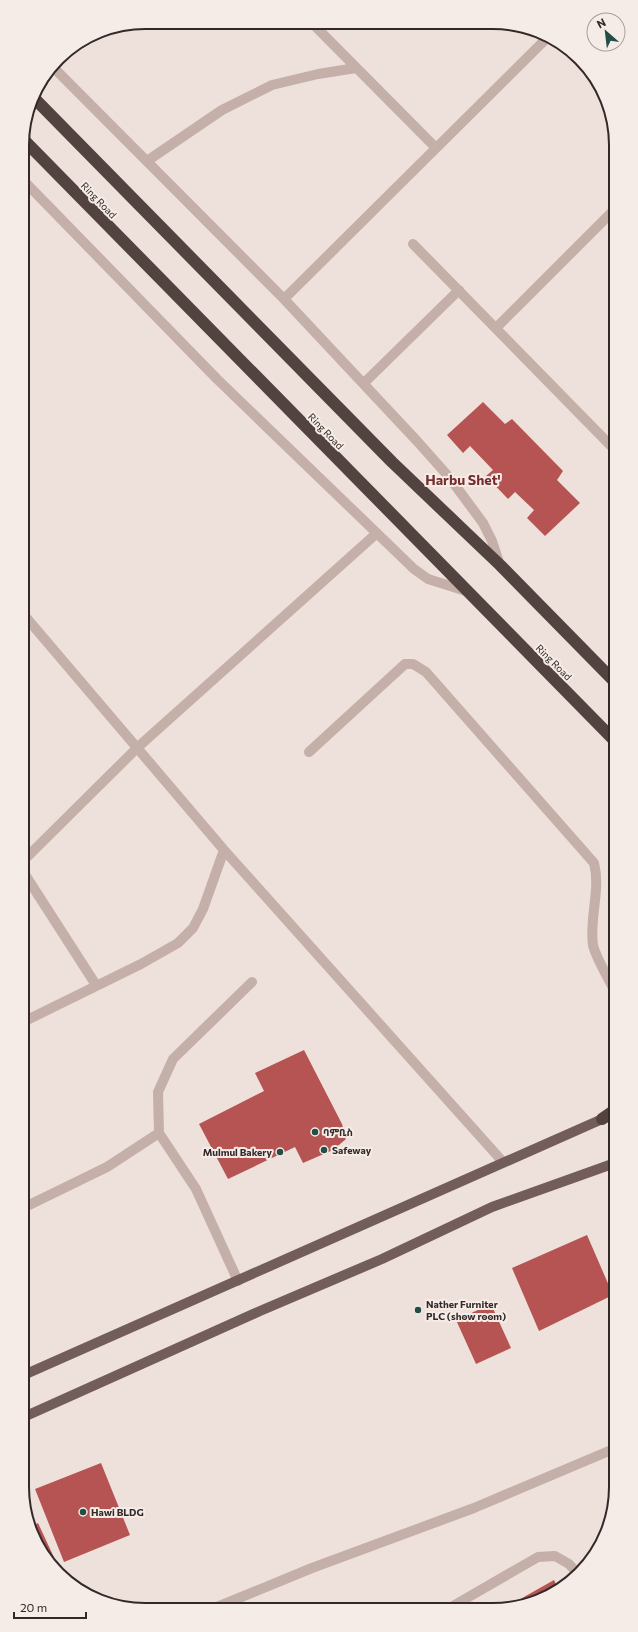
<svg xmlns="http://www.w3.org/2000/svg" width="638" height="1632" viewBox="0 0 638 1632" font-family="Commissioner,'Noto Sans Ethiopic',sans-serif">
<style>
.building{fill:#b55452}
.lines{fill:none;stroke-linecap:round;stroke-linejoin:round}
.minor{stroke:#c4afa9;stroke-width:10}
.major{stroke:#725d5b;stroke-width:10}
.highway{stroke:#524240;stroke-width:12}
.poi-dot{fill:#234e47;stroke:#f6ece7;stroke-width:1.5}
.labels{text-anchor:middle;stroke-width:4;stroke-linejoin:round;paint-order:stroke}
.street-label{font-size:10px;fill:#322928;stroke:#f6ece7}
.poi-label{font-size:10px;font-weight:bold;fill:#322928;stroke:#f6ece7;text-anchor:start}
.district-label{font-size:14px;font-weight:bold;fill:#762d2c;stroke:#f6ece7}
.rim{fill:none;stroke:#322928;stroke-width:2}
</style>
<rect width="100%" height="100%" fill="#eee1db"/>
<path class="building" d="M 483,402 L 505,424 L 512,419 L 563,471 L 557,480 L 580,503 L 545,536 L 527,518 L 534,510 L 515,492 L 508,499 L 486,476 L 493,470 L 470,446 L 463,453 L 447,435 Z
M 304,1050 L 342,1124 L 346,1139 L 333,1150 L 303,1163 L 295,1147 L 228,1179 L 199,1124 L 264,1091 L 255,1073 Z
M 587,1235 L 613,1295 L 539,1331 L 512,1268 Z
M 491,1304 L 511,1348 L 476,1364 L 456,1320 Z
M 101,1463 L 130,1535 L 64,1562 L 35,1489 Z
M 38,1523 L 58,1566 L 54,1568 L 31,1527 Z
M 554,1580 L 559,1590 L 525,1606 L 508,1606 Z"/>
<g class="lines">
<path class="minor" d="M 312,23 L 436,148
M 53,67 L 284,299 L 417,441 L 449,477 L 483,523 L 492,541 L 500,565
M 147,161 L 222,110 L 272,85 L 318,74 L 356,68
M 22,179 L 217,379 L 414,569 L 428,579 L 466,591
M 413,244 L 613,448
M 284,299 L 549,36
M 496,328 L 612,212
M 364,383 L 459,290
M 24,615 L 224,850 L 503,1162
M 309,752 L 405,664 L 413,664 L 426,672 L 594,863 C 601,890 589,918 593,945 C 595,956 609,979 614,990
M 24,860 L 138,747 L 377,533
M 24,873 L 96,985
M 25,1021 L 141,964 L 178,943 L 193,928 L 203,909 L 224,850
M 159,1133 L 196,1189 L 238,1281
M 25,1207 L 107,1167 L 159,1133 L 158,1092 L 173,1059 L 252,982
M 453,1606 L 538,1557 L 555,1556 L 569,1564 L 578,1574
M 217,1607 L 312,1568 L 474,1508 L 616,1448"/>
<path class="major" d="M 26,1374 L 609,1116
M 26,1416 L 260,1311 L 382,1259 L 492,1207 L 615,1163"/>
<path class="highway" d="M 33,97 L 392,462 L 500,565 L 613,680
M 22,138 L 614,740
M 602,1119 L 615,1110"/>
</g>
<g class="poi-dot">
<circle cx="315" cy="1132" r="4"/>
<circle cx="324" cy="1150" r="4"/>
<circle cx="280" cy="1152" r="4"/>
<circle cx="418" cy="1310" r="4"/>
<circle cx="83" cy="1512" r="4"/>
</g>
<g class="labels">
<g class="street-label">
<text transform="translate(99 200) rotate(46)" y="4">Ring Road</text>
<text transform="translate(326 431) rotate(46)" y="4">Ring Road</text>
<text transform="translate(554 662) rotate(45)" y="4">Ring Road</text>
</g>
<g class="poi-label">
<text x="323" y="1136">ባምቢስ</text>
<text x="332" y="1154">Safeway</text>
<text x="272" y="1156" text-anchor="end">Mulmul Bakery</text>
<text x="426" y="1308">Nather Furniter<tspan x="426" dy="12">PLC (show room)</tspan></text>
<text x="91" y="1516">Hawi BLDG</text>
</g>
<g class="district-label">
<text x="463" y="485">Harbu Shet'</text>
</g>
</g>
<path d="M0 0H638V1632H0ZM145 29H493A116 116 0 0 1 609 145V1487A116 116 0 0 1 493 1603H145A116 116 0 0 1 29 1487V145A116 116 0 0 1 145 29Z" fill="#f6ece7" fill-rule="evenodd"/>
<path class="rim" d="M145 29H493A116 116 0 0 1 609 145V1487A116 116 0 0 1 493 1603H145A116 116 0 0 1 29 1487V145A116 116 0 0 1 145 29Z"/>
<g transform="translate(606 32) rotate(332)"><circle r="19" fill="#f6ece7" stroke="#a89e9b"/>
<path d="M0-3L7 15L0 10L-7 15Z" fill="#234e47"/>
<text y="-6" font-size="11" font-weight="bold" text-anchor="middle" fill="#322928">N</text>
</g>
<path d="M14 1612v6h72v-6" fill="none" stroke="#322928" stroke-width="2"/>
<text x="20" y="1612" font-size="12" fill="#322928" stroke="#f6ece7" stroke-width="3" paint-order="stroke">20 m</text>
</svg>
